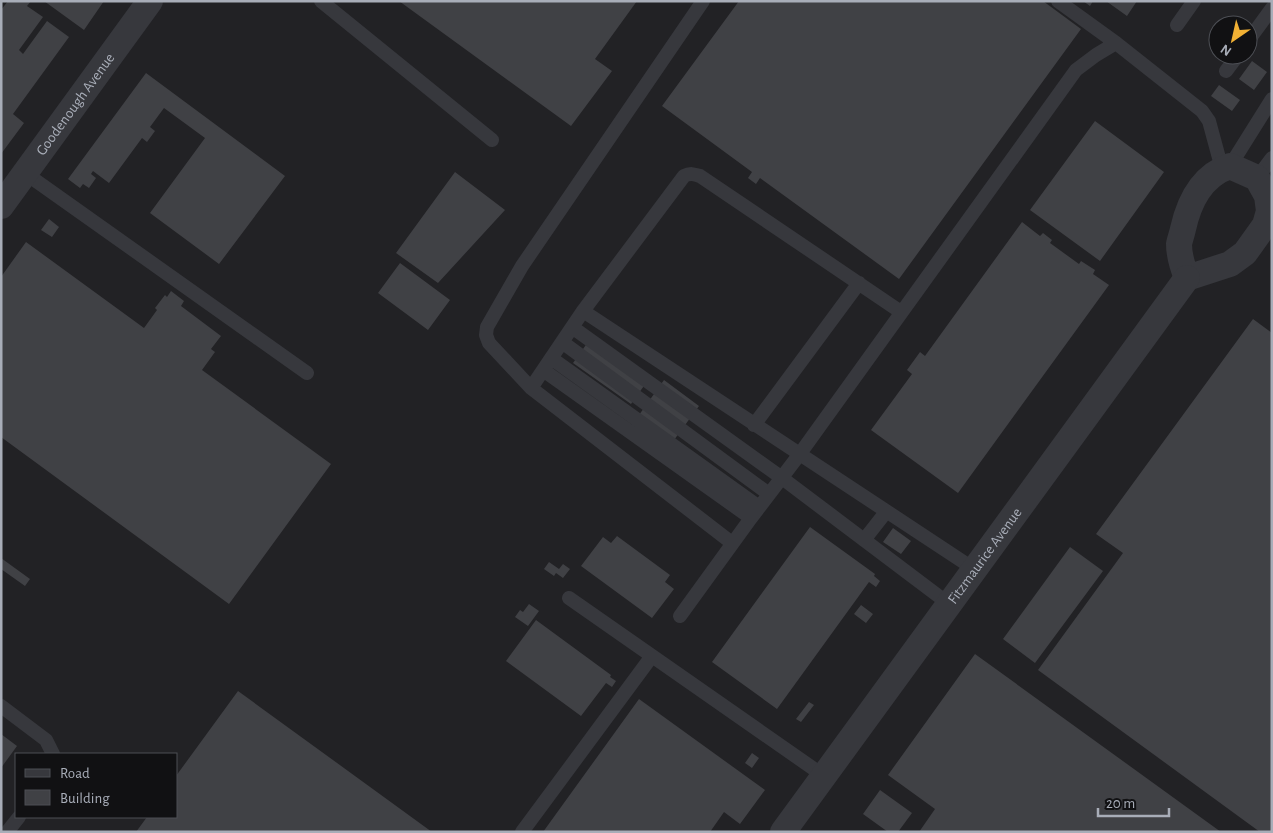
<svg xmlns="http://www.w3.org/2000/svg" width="1273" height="833" viewBox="0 0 1273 833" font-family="'Alegreya Sans',sans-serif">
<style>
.built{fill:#222225;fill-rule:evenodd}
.building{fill:#404145}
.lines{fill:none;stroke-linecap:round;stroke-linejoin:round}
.lane{stroke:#37383d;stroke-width:14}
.street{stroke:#37383d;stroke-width:26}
.labels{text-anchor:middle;stroke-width:4;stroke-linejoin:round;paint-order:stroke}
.street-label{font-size:15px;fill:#a8adb8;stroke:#111113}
</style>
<rect width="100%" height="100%" fill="#161618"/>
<path class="built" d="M 1,1 L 1272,1 L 1272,832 L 1,832 ZM 1218,25 L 1248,25 L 1248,55 L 1218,55 ZM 16,754 L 176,754 L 176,817 L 16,817 Z"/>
<path class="building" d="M 8,1 L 31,1 L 27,6 L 43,17 L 19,50 L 23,54 L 47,21 L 69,37 L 13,114 L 24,123 L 1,154 L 1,10 Z
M 44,1 L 104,1 L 84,30 Z
M 399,1 L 637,1 L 595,59 L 612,71 L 571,126 Z
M 739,1 L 1043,1 L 1081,29 L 899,279 L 760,178 L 756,184 L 748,178 L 752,172 L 662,106 Z
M 1083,1 L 1093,1 L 1090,6 Z
M 1106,1 L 1137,1 L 1127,16 Z
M 1252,61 L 1267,72 L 1254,90 L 1239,79 Z
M 146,73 L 285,176 L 219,264 L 150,213 L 205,138 L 164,108 L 150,127 L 155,131 L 147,142 L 142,138 L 109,183 L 93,171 L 91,174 L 96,178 L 89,188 L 83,184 L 80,188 L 68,179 Z
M 1219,85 L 1240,100 L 1232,111 L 1211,96 Z
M 1095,121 L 1164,172 L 1100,261 L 1030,210 Z
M 455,172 L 505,210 L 438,283 L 396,253 Z
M 49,219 L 59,227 L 52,237 L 41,230 Z
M 1022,222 L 1040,236 L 1043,233 L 1052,240 L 1050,243 L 1079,264 L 1081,261 L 1095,270 L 1093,274 L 1109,285 L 958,493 L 871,430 L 912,374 L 907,370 L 920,352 L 925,356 Z
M 26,242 L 144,328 L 157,310 L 155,308 L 165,295 L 167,297 L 171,291 L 184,301 L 181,306 L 221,336 L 211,349 L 215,352 L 202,370 L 331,464 L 229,604 L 1,437 L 1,277 Z
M 400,263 L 450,300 L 428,330 L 378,293 Z
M 1253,319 L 1272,333 L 1272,832 L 1260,832 L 1038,670 L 1123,553 L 1096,534 Z
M 593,335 L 651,376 L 631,404 L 573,363 Z
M 664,380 L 699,406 L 674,440 L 639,415 Z
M 810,527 L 875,574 L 874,576 L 880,581 L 876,587 L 869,582 L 777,709 L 712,662 Z
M 893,528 L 911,541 L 901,554 L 883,542 Z
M 617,536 L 670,575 L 665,582 L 674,589 L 652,618 L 581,566 L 603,537 L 611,543 Z
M 1070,547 L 1103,571 L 1035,663 L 1003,639 Z
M 1,558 L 30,579 L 25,586 L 1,569 Z
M 549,562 L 559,569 L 563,564 L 570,569 L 563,578 L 556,573 L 554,576 L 544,569 Z
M 529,604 L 539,611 L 528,626 L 515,617 L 520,610 L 523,612 Z
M 861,605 L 873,614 L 866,623 L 854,614 Z
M 536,620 L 611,675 L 610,677 L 616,681 L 612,687 L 606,683 L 581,716 L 506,661 Z
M 975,654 L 1221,832 L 919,832 L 935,809 L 888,775 Z
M 238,691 L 432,832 L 136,832 L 147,817 L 176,817 L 176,776 Z
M 639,699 L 765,790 L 740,824 L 724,812 L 710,832 L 543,832 Z
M 809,702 L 814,705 L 801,722 L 796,719 Z
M 1,734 L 17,746 L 1,768 Z
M 752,753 L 759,758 L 752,768 L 745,763 Z
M 880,790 L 912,813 L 898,832 L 888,832 L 863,814 Z"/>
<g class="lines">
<path class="lane" d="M 321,1 L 492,140
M 703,1 L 522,266 L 487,327 L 486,335 L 489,343 L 531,388 L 732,543
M 1058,1 L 1116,43 L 1202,111 L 1209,121 L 1222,169
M 1177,25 L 1194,1
M 1248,41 L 1272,8
M 1226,71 L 1238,55
M 1230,166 L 1272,99
M 25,173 L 307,373
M 1257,178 L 1272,158
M 583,311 L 974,569
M 572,327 L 782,478 L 949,604
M 562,342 L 769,494
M 551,358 L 759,507
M 543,370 L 751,518
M 531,388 L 583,311 L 684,176 C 690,173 694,174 700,176 L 901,312
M 754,425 L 859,283
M 864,540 L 886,512
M 569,598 L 824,776
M 680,616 L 751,518 L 799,455 L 1076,70 L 1096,55 L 1116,43
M 1,706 L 46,740 L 53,754
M 7,832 L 19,817
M 522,832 L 652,656"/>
<g class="street">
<path d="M 1230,166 L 1257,178 L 1267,196 L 1269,211 L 1265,225 L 1245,253 L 1230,264 L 1187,278 C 1183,268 1179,256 1179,244 C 1180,239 1182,234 1183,229 C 1189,202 1201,176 1230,166 Z"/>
<path id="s1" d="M 1,206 L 150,1"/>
<path id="s2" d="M 783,832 L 1187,278"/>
</g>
</g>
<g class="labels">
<g class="street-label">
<text dy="5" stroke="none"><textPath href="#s1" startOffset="126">Goodenough Avenue</textPath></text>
<text dy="5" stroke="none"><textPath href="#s2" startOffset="342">Fitzmaurice Avenue</textPath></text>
</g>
</g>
<rect width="1273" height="833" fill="none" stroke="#a8adb8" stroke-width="5"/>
<rect x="15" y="753" width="162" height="65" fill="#111113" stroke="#4d4f55"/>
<rect x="25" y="769" width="25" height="8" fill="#37383d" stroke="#4d4f55"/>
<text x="60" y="778" font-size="15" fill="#a8adb8">Road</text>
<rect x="25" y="790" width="25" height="15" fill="#404145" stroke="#4d4f55"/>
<text x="60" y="803" font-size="15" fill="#a8adb8">Building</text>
<g transform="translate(1233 40) rotate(214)"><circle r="24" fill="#111113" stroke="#4d4f55"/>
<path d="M0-4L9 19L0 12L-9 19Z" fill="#f2b134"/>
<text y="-8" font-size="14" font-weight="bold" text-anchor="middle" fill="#a8adb8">N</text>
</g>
<path d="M1098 808v8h71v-8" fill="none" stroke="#a8adb8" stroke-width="2.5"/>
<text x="1106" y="808" font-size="15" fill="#a8adb8" stroke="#111113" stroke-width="4" paint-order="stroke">20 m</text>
</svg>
